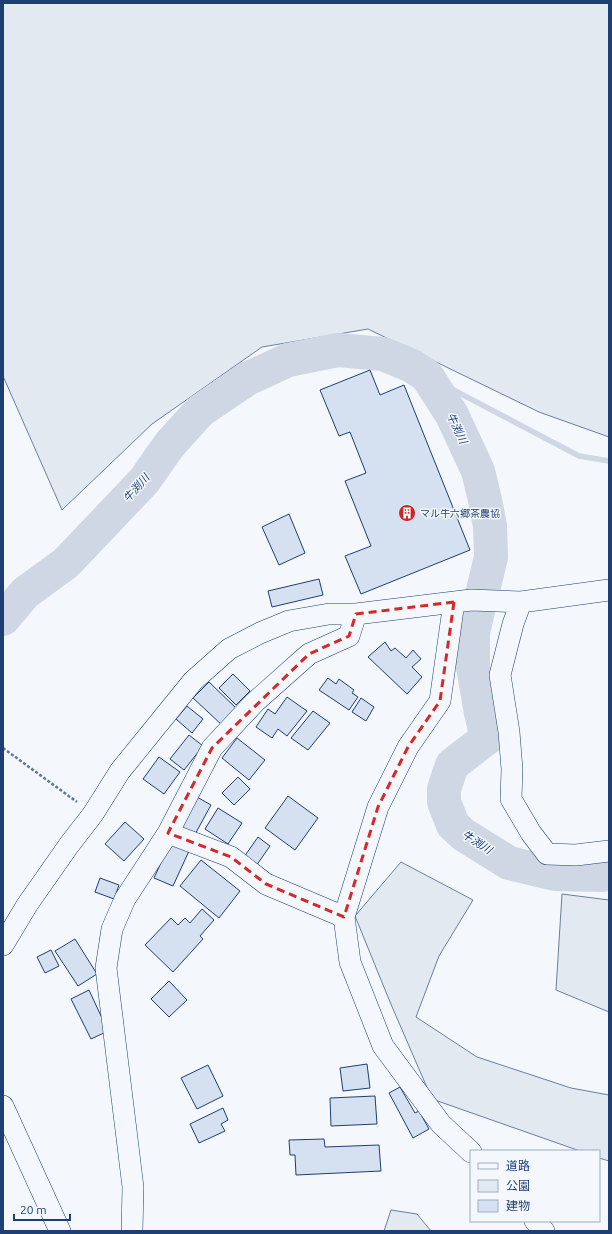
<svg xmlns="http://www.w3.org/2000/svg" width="612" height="1234" viewBox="0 0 612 1234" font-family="Ubuntu,'Noto Sans JP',sans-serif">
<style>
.green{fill:#e3e9f0;stroke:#687fa3}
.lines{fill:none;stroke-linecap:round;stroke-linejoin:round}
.stream{stroke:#cfd7e4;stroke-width:5.5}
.river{stroke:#cfd7e4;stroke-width:34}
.building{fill:#d5e0f0;stroke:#1d3f73}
.minor-casing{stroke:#1d3f73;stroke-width:22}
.path{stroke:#5e769c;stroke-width:2.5;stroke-dasharray:3 2;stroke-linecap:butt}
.minor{stroke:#f4f7fb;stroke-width:21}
.marked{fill:none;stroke:#d62828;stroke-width:3;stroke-dasharray:8 5;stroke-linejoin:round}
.labels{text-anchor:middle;stroke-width:3;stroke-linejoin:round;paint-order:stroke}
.poi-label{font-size:10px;fill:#1d3f73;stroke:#f4f7fb;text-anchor:start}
.water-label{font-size:11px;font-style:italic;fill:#1d3f73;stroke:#f4f7fb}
</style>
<rect width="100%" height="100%" fill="#f4f7fb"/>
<path class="green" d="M 3,3 L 609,3 L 609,437 L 539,412 L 368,329 L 262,347 L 152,424 L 62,510 L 3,376 Z
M 401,862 L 473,900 L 439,956 L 416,1017 L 477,1057 L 571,1088 L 609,1095 L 609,1161 L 599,1158 L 599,1151 L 580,1151 L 432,1099 L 390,1002 L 355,916 Z
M 562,894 L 609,900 L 609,1012 L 556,990 Z
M 391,1210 L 417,1214 L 431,1231 L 384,1231 Z"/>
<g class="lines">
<path class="stream" d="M 427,376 L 579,456 L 609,461"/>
<path class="river" d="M 3,619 L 25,593 L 66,563 L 144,481 L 170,444 L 200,411 L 247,379 L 288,360 L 338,350 L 383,354 L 412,366 L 427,376 L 452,415 L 478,471 L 485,500 L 490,526 L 491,557 L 473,632 L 473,667 L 481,713 L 487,738 L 452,765 L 444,789 L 444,802 L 453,825 L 464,835 L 509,863 L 555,874 L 602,875 L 609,874"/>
</g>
<path class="building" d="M 370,370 L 380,395 L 404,385 L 470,550 L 361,594 L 345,556 L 371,546 L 345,481 L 366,473 L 350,432 L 339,436 L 320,390 Z
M 289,514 L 305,553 L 279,565 L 262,527 Z
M 319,579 L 323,595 L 272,607 L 268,591 Z
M 385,642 L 391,651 L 395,648 L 406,658 L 413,650 L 421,659 L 412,667 L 422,677 L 407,694 L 368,657 Z
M 233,674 L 250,691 L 236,705 L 219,688 Z
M 328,678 L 336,684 L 339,679 L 354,690 L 352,693 L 358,697 L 349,710 L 319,690 Z
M 209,682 L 238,710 L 223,726 L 193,698 Z
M 287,697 L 307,711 L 287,736 L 278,729 L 272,738 L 256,727 L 268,709 L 275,714 Z
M 361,698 L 374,707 L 366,721 L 352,712 Z
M 187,706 L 203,719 L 192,733 L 176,719 Z
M 313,711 L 330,723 L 308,750 L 291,738 Z
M 189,735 L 203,746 L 184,770 L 170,759 Z
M 237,738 L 265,760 L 249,780 L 222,758 Z
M 159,757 L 180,772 L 164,794 L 143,779 Z
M 238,777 L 250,789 L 234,805 L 222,793 Z
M 288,796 L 318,818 L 295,850 L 265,828 Z
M 197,797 L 211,805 L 193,838 L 179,830 Z
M 218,808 L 242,823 L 228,844 L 205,829 Z
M 125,822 L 144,839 L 124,861 L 105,844 Z
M 258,837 L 270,846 L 256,866 L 244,857 Z
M 170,843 L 189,851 L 173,886 L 154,878 Z
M 201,860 L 240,891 L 219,918 L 180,886 Z
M 100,878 L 119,885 L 114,899 L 95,892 Z
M 202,909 L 214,920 L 200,936 L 203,939 L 173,972 L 145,945 L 171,918 L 178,925 L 185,918 L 190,923 Z
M 75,939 L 97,974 L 78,986 L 55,951 Z
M 51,950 L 59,966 L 45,973 L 37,957 Z
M 169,981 L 187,1000 L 169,1017 L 151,999 Z
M 89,990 L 108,1031 L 91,1039 L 71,999 Z
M 367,1064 L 370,1088 L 343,1091 L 340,1068 Z
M 208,1065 L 223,1096 L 197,1109 L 181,1078 Z
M 400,1087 L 415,1113 L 419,1111 L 429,1129 L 413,1138 L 389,1093 Z
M 375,1096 L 377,1124 L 331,1126 L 330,1098 Z
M 223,1108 L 228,1120 L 221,1124 L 225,1131 L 199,1143 L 190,1124 Z
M 324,1139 L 325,1147 L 379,1145 L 381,1171 L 296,1175 L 295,1155 L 290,1155 L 289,1140 Z"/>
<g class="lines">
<g class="minor-casing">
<path id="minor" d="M 521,602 L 513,624 L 500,675 L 509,732 L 512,769 L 511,799 L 531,833 L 547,854 L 576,855 L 609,851
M 168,833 L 231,857 L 266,884 L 344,917 L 350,962 L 383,1046 L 441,1124 L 471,1152
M 344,917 L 378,807 L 408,747 L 440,701 L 454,602
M 3,945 L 27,905 L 69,845 L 93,814 L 120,771 L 193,681 L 229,649 L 260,633 L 289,621 L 329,614 L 356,614 L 471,600 L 521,602 L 609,590
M 3,1106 L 60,1231
M 535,1221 L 544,1231
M 132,1231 L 133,1187 L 106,968 L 112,929 L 125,899 L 168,833 L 212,748 L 255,702 L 309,654 L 349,636 L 356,614"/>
</g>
<path class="path" d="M 3,748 L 77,802"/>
<use href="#minor" class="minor"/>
</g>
<path class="marked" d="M 454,602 L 440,701 L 408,747 L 378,807 L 344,917 L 266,884 L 231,857 L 168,833 L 212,748 L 309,654 L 349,636 L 356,614 Z"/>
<defs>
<g id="building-disc" transform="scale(0.9)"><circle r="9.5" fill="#c62828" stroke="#f4f7fb"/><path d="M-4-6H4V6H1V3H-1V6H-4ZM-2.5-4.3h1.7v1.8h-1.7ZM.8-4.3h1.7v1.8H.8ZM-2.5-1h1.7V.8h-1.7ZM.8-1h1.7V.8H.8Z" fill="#fff"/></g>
</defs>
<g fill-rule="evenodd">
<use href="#building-disc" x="407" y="513"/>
</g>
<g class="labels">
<g class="poi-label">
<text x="420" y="517">マル牛六郷茶農協</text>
</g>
<g class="water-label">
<text transform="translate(457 428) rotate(64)" y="4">牛渕川</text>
<text transform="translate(136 488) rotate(-49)" y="4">牛渕川</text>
<text transform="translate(477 842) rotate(33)" y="4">牛渕川</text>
</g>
</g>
<rect width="612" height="1234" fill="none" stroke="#1d3f73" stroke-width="8"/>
<rect x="470" y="1150" width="130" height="72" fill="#f4f7fb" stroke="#9eadc5"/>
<rect x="478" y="1163" width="20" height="6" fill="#f4f7fb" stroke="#9eadc5"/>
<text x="506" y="1170" font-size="12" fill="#1d3f73">道路</text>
<rect x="478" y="1180" width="20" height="12" fill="#e3e9f0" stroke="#9eadc5"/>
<text x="506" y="1190" font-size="12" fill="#1d3f73">公園</text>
<rect x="478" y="1200" width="20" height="12" fill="#d5e0f0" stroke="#9eadc5"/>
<text x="506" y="1210" font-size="12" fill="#1d3f73">建物</text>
<path d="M14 1214v6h56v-6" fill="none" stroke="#1d3f73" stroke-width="2"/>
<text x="20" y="1214" font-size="12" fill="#1d3f73" stroke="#f4f7fb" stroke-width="3" paint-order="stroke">20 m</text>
</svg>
